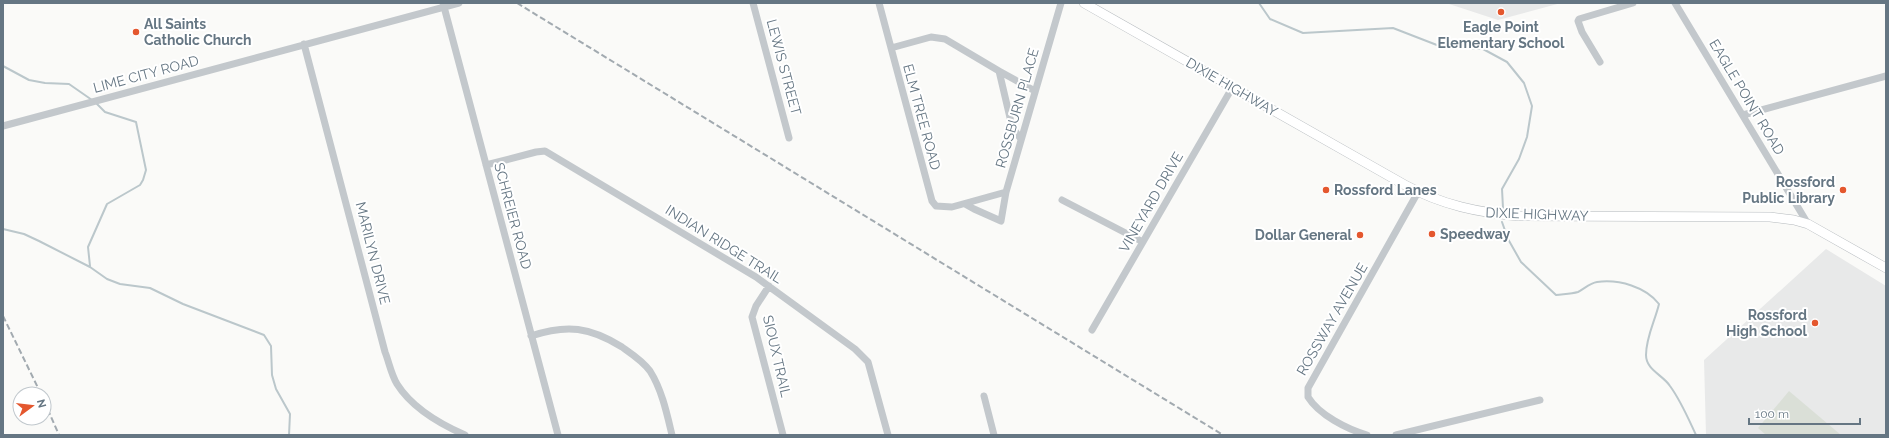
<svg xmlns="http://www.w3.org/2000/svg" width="1889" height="438" viewBox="0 0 1889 438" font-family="Raleway,sans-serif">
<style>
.built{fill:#e8e9e9}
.pitch{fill:#dadfd7}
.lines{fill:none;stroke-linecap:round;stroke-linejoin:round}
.stream{stroke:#bbc7cb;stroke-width:2}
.major-casing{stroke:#b5babe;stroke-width:10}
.minor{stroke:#c3c8cc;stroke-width:7}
.major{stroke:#fff;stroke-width:9}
.rail{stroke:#a2aab0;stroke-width:2;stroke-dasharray:6 3;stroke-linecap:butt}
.poi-dot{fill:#e4572e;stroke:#fff;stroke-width:1.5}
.labels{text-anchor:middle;stroke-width:4;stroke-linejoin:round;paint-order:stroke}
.poi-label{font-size:14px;font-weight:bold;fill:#657683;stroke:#fff;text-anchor:start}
.street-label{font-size:14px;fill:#657683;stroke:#fff}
</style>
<rect width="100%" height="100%" fill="#fafaf8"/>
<path class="built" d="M 1446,3 L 1561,3 L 1498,20 Z
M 1826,249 L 1886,286 L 1886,435 L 1706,435 L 1704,360 Z"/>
<path class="pitch" d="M 1789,391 L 1841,435 L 1766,435 L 1758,428 Z"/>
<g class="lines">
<path class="stream" d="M 1259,3 L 1270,19 L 1303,33 L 1393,28 L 1442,47 L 1483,49 L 1507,62 L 1524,83 L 1532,106 L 1527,137 L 1519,159 L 1502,189 L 1503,208
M 3,66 L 29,80 L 45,83 L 69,84 L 92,100
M 1502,222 L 1508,239 L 1521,262 L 1556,295 C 1563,294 1571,294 1578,292 C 1584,289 1590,283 1597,282 C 1619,279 1646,287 1659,304 C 1655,321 1646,337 1646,355 C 1646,370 1663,375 1670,386 C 1681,401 1688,418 1696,435
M 3,229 L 24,234 L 39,241 L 90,267 L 107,279 L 120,284 L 150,288 L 183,304 L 264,335 L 271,346 L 272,375 L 276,389 L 290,414 L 289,435
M 90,266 L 88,247 L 107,204 L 140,185 L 143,180 L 146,170 L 136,122 L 105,112 L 96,103"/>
<g class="major-casing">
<path id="major" d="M 1084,3 L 1405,185 C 1442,205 1479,213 1521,216 L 1770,217 L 1794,220 L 1808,224 L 1886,268"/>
</g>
<path class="minor" d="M 443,3 L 558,435
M 753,3 L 789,138
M 879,3 L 932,201 L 936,206 L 952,207 L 1006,192
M 1675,3 L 1808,224
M 304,44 L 385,352 C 389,362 391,374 397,384 C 412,408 440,424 465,435
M 891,48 L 931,37 L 945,39 L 999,71 L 1011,122 L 1014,130 L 1021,139
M 1600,62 L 1582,32 L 1578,21 L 1579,19 L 1633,3
M 999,71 L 1035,91
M 1743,115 L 1886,76
M 3,126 L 459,3
M 486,165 L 536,152 L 545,151 L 756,277 L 855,349 L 868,362 L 888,435
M 1062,200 L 1143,242
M 965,204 L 974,209 L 1001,221 L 1006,192 L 1061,3
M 769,286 L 756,306 L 752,317 L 783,435
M 1092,330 L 1232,88
M 531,336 C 567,324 590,327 622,347 C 632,354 643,361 650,371 C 662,390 667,414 672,435
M 984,396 L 994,435
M 1367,435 C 1347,429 1319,415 1308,397 L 1308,388 L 1418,192
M 1396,435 L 1540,400"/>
<use href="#major" class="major"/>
<path class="rail" d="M 517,3 L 1223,435
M 3,316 L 41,394
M 44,401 L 59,435"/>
</g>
<g class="poi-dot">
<circle cx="1501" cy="12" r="4"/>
<circle cx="136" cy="32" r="4"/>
<circle cx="1326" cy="190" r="4"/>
<circle cx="1843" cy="190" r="4"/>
<circle cx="1432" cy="234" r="4"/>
<circle cx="1360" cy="235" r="4"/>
<circle cx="1815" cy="323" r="4"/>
</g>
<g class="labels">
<g class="poi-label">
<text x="144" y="29">All Saints<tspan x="144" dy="16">Catholic Church</tspan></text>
<text x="1501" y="32" text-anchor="middle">Eagle Point<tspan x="1501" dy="16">Elementary School</tspan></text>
<text x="1835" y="187" text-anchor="end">Rossford<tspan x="1835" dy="16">Public Library</tspan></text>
<text x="1334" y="195">Rossford Lanes</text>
<text x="1440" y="239">Speedway</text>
<text x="1352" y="240" text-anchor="end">Dollar General</text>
<text x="1807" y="320" text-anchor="end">Rossford<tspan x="1807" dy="16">High School</tspan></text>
</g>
<g class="street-label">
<text transform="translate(784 67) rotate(75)" y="5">LEWIS STREET</text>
<text transform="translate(146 74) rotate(-15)" y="5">LIME CITY ROAD</text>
<text transform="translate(1232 87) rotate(30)" y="5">DIXIE HIGHWAY</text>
<text transform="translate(1747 97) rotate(59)" y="5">EAGLE POINT ROAD</text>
<text transform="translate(1017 108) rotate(-74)" y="5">ROSSBURN PLACE</text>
<text transform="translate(922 117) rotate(75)" y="5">ELM TREE ROAD</text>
<text transform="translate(1151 202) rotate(-60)" y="5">VINEYARD DRIVE</text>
<text transform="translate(1537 214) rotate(2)" y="5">DIXIE HIGHWAY</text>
<text transform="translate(513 216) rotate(75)" y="5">SCHREIER ROAD</text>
<text transform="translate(724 244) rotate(32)" y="5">INDIAN RIDGE TRAIL</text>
<text transform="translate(373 253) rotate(76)" y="5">MARILYN DRIVE</text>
<text transform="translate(1332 319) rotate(-60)" y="5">ROSSWAY AVENUE</text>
<text transform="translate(777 356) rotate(77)" y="5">SIOUX TRAIL</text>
</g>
</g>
<rect width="1889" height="438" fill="none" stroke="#657683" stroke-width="8"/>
<g transform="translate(32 406) rotate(75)"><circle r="19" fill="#ffffff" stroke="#c1c8cd"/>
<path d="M0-3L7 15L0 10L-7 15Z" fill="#e4572e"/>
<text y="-6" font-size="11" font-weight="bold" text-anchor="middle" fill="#657683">N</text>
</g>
<path d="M1749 418v6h111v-6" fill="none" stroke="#657683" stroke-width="2"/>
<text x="1755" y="418" font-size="12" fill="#657683" stroke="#ffffff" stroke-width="3" paint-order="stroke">100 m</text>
</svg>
